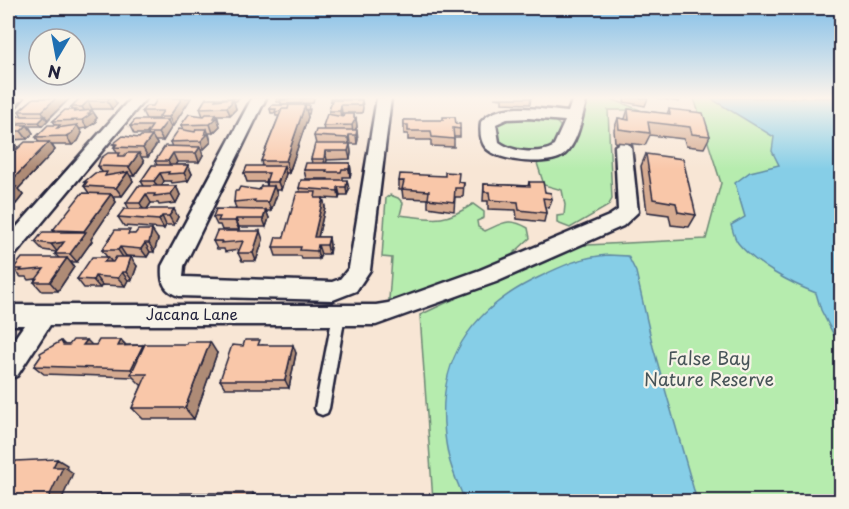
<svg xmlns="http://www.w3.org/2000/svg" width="849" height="509" viewBox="0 0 849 509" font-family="'Playpen Sans',sans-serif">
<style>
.green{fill:#b6ecae;stroke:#6c8774;stroke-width:1.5}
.water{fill:#86cee7;stroke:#5e89a2;stroke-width:1.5}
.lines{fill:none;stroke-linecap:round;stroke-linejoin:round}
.service-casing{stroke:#22223b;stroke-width:5}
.minor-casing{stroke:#22223b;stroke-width:5}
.service{fill:#f7f3e8;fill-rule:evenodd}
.minor{fill:#f7f3e8;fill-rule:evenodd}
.wall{fill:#d6ab91;stroke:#22223b;stroke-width:1.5}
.shaded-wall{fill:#ae8b76;stroke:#22223b;stroke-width:1.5}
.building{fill:#f9c7a9;stroke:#22223b;stroke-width:1.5}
.labels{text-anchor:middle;stroke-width:4.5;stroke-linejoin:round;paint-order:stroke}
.street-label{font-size:15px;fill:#22223b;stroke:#f7f3e8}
.near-park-label{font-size:18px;fill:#475458;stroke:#f7f3e8}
</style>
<rect width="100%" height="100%" fill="#f8e6d5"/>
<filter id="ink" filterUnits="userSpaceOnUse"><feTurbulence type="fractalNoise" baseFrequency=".0167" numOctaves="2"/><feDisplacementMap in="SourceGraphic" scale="12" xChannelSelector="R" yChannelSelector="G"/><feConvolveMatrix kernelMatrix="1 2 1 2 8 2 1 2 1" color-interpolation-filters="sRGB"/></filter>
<g filter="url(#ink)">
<path class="green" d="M 586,98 L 609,98 L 640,110 L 608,110 L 612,199 L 608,206 L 570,228 L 557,223 L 557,216 L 564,215 L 565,205 L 562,190 L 544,185 L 537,163 L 557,159 L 568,151 Z
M 694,98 L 841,98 L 841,501 L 433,501 L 420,315 L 568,246 L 706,239 L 721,183 Z
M 505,117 C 520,117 557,112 562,130 L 552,148 C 532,153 517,152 499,143 L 495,122 Z
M 390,195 L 398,198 L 403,203 L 400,215 C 433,219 442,224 473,204 L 484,212 L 484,218 L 477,221 L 478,227 L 485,231 C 503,223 509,217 528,228 L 530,238 L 500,266 L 412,301 L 389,300 L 392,258 L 382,257 L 386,198 Z"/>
<path class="water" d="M 710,98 L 841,98 L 841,349 L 821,310 L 816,293 C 790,283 756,265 738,243 C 734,238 733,231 731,225 L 745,217 L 735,183 L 750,172 L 779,165 L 772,151 L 774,137 Z
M 608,255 L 628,256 L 636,272 L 653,347 L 697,501 L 465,501 C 459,486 451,470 448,454 C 432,375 459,318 531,281 C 558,268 578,257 608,255 Z"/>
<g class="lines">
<g class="service-casing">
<path id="service" d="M 339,310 L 343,312 L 345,315 L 329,408 L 327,413 L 322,415 L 317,413 L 315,408 L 333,315 L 335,312 Z"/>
</g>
<g class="minor-casing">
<path id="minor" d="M 8,98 L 23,98 L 13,109 L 8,110 Z
M 131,98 L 146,98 L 15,255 L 8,257 L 8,237 Z
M 252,98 L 266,98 L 184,266 L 183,277 L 332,282 L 340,279 L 349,268 L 377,98 L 391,98 L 370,270 L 356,291 L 333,300 L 179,296 C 163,291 161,281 162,266 Z
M 573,98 L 587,98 C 582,115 579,141 565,154 C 551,167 499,162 486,148 C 480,141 480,131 481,122 C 499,100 544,110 568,112 ZM 529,118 L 565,121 L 553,147 C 538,155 512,152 499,142 L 496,124 L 507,119 Z
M 623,141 L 631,146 L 638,212 L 623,226 L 496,282 L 376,325 L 50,325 L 17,376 L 8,379 L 8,348 L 24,325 L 8,325 L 8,305 L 376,305 L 388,303 L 480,270 L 609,216 L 618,210 L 615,146 Z"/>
</g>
<use href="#service" class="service"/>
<use href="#minor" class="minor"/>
</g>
<path class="wall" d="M 34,98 L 70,98 L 42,126 L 29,126 L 33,133 L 27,139 L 12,140 L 18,147 L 11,154 L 8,154 L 8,116 L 22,116 L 19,111 Z
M 80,98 L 113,98 L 117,104 L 112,109 L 92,109 L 91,110 L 97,118 L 95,120 L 96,122 L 87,128 L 79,129 L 82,133 L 78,141 L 72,145 L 52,145 L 55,150 L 18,189 L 23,195 L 16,204 L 8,204 L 8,158 L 39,142 L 36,137 L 56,125 L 53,121 L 73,110 L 71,107 Z
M 158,98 L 191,98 L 173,126 L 170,126 L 171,128 L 163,141 L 155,141 L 157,144 L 148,157 L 141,157 L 144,162 L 134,176 L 129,176 L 133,181 L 122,196 L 112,196 L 116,202 L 91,239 L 92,241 L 77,262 L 71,262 L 74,267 L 58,291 L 42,291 L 34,282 L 36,279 L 28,280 L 26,277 L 21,277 L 13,269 L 59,258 L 55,254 L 56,252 L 43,250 L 35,242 L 54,232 L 53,230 L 89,193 L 84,186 L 85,185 L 84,182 L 102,172 L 98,166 L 117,153 L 114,147 L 115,146 L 113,144 L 149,136 L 148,134 L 134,134 L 130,126 L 160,120 L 159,119 L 146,119 L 142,111 L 153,106 Z
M 206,98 L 240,98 L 236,101 L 234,101 L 236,109 L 230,115 L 217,115 L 220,126 L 213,133 L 209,133 L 211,142 L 204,149 L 201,149 L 203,155 L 199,162 L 177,162 L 175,165 L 188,165 L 192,174 L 188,181 L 172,183 L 171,181 L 164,181 L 161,186 L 176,186 L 180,195 L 176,203 L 159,205 L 158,203 L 151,203 L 147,209 L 178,217 L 174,225 L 166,225 L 164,229 L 124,226 L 118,217 L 129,209 L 126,203 L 144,186 L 141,181 L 157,165 L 155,161 L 172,147 L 170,142 L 183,130 L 181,125 L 204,116 L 203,116 L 200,108 Z
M 276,98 L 314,98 L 313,103 L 281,104 L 281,102 L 277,102 Z
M 330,98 L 362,98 L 363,108 L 362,113 L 342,113 L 342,117 L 356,118 L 357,127 L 355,130 L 358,139 L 357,144 L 350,144 L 351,153 L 350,159 L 327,160 L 326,163 L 350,163 L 351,172 L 350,177 L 343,177 L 343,180 L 349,189 L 347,195 L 340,195 L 339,199 L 323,198 L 325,207 L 318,237 L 329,237 L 330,246 L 329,254 L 321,254 L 319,259 L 302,259 L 301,256 L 276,256 L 273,247 L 284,237 L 300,192 L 299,188 L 328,180 L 328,179 L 306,179 L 304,170 L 312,163 L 311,159 L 316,144 L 314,136 L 324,130 L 323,126 L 329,115 L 329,111 L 331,103 Z
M 531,98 L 530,104 L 502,103 L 502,99 L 494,98 Z
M 625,98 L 648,98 L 645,106 L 624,102 Z
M 658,98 L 681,98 L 679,102 Z
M 270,109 L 310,109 L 309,114 L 307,114 L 308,117 L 289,173 L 286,173 L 281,190 L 276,190 L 277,194 L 271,211 L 266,211 L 269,218 L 266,227 L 239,227 L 239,230 L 222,230 L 220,225 L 217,225 L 213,217 L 236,209 L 234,202 L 267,186 L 266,182 L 247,182 L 244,173 L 262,166 L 261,161 L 279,116 L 276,116 L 275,113 L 271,113 Z
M 628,109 L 667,114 L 669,109 L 710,136 L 704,148 L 686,146 L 684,139 L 650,135 L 645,145 L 615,142 L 614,130 L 618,118 L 625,119 Z
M 404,120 L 456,124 L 460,129 L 460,137 L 454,137 L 454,147 L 431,146 L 431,140 L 408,140 L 408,134 L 404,134 Z
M 646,154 L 696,215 L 689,227 L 671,225 L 669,215 L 647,212 L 641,166 Z
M 399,181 L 464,183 L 463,197 L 455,197 L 454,211 L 428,207 L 428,199 L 403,198 L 402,190 L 399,190 Z
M 529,182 L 545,192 L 552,199 L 549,208 L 545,207 L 546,213 L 544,222 L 517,219 L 516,210 L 488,209 L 488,201 L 483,201 L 484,184 L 528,186 Z
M 133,234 L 158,239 L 154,252 L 150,252 L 147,257 L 126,256 L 125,257 L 137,266 L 132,280 L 128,280 L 125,286 L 102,285 L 100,288 L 84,288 L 77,279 L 107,257 L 102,250 Z
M 263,240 L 256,261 L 242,261 L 238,253 L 239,250 L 225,252 L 224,249 L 217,249 L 213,241 Z
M 121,340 L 126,345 L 143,345 L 144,347 L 217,353 L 194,419 L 143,419 L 132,408 L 142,385 L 141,385 L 133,377 L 44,374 L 34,366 L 41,356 L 61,341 L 65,345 L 96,345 Z
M 262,345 L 296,353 L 289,388 L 225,388 L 220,380 Z"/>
<path class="shaded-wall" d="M 56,98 L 70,98 L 47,120 L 42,111 Z
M 110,98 L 113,98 L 117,104 L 112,109 L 107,101 Z
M 182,98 L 191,98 L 173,126 L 169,117 Z
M 232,98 L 233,98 L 236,109 L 230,115 L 227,107 Z
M 88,101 L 92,109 L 87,115 L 82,107 Z
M 305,105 L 308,117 L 289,173 L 286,161 Z
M 341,105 L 342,113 L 341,119 L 340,111 Z
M 92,110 L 97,118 L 95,120 L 96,122 L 87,128 L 82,120 Z
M 216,114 L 220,126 L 213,133 L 210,124 Z
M 354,114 L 355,120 L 356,118 L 357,127 L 353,133 L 352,125 Z
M 45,116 L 48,120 L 42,126 L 39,122 Z
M 168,120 L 171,128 L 163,141 L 158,133 Z
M 27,125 L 33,133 L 27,139 L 21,131 Z
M 77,125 L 82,133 L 78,141 L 72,145 L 66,136 Z
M 207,129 L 211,142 L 204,149 L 201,141 Z
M 357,130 L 358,139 L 357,144 L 356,135 Z
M 349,135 L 351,153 L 350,159 L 348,151 L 349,146 L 348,138 Z
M 152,136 L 157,144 L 148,157 L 143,148 Z
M 11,139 L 18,147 L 11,154 L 8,149 L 8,142 Z
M 49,142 L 55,150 L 18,189 L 23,195 L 16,204 L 8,195 L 8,184 Z
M 200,147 L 203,155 L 199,162 L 196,153 Z
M 325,151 L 327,160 L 325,167 L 324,159 Z
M 139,153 L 144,162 L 134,176 L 129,167 Z
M 173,153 L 177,162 L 172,170 L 168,161 Z
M 350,163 L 351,172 L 350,177 L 349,169 Z
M 188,165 L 192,174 L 188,181 L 184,173 Z
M 284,166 L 286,174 L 281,190 L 278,182 Z
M 128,172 L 133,181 L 122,196 L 116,188 Z
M 160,173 L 164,181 L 159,190 L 154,181 Z
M 347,180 L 349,189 L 347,195 L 346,187 Z
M 176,186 L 180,195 L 176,203 L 171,194 Z
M 274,186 L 277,194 L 271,211 L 268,202 Z
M 338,187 L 340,195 L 339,199 L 338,191 Z
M 111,194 L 116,202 L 91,239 L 92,241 L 77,262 L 70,254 L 85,233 L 84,231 Z
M 146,194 L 151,203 L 145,212 L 140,203 Z
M 323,198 L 325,207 L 316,246 L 314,237 Z
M 174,209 L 178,217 L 174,225 L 169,216 Z
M 266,210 L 269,218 L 266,227 L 263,219 Z
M 162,216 L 166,225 L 164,229 L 159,220 Z
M 236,219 L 239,227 L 239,230 L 235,221 Z
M 152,230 L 158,239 L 154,252 L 149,243 Z
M 260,231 L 263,240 L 256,261 L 253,253 Z
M 329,237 L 330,246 L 329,254 L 327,245 Z
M 64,242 L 58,253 L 51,244 Z
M 145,243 L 150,252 L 147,257 L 141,249 Z
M 318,245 L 321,254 L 319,259 L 317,251 Z
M 120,247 L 126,256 L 124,259 L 118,250 Z
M 108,257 L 114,265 L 104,262 Z
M 131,257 L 137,266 L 132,280 L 126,272 Z
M 67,258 L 74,267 L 58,291 L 50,282 Z
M 122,272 L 128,280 L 125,286 L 118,278 Z
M 95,276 L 102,285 L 100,288 L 93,280 Z
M 87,340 L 95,348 L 83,345 Z
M 121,340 L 128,348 L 118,346 Z
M 210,342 L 217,353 L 194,419 L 185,408 Z
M 143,345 L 150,354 L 136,374 L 131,369 Z
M 293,345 L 296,353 L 289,388 L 285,380 Z
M 57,459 L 67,465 L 66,468 L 73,473 L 61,501 L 47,501 L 53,467 Z
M 253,493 L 260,501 L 251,501 Z
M 161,495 L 170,501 L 159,501 Z"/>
<path class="building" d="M 34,98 L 56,98 L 42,111 L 19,111 Z
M 80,98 L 110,98 L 107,101 L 88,101 L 82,107 L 71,107 Z
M 158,98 L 182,98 L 169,117 L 159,117 L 163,111 L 142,111 L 146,106 L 153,106 Z
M 206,98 L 216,98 L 215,100 L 232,98 L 231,101 L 233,101 L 227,107 L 200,108 Z
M 281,98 L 312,98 L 280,100 Z
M 332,100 L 362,100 L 361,105 L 341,105 L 340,111 L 329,111 Z
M 272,105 L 309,105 L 308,110 L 306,110 L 305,105 L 289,105 L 288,109 L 282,109 L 281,111 L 275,112 L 276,109 L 270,109 Z
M 289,105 L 305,105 L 286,161 L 261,161 L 282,109 L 288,109 Z
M 628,109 L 670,114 L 669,109 L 703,113 L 710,136 L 692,134 L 690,127 L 648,122 L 650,133 L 619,129 L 618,118 L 629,120 Z
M 65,110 L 76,110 L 73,112 L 92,110 L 88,114 L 91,114 L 82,120 L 53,121 Z
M 189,114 L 204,116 L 206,114 L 216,114 L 214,118 L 217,118 L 210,124 L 181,125 Z
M 327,114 L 343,117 L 344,114 L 354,114 L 354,118 L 356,118 L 352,125 L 323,126 Z
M 8,116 L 45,116 L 39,122 L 8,123 Z
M 443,117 L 455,117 L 456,124 L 460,124 L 460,129 L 453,128 L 454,139 L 432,137 L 431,131 L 408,131 L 408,125 L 404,125 L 404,120 L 443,120 Z
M 135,120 L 168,120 L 158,133 L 147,133 L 152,126 L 130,126 Z
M 8,125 L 27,125 L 21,131 L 8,131 Z
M 48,125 L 60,125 L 57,128 L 77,125 L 72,133 L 66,136 L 36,137 Z
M 179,129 L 195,132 L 196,129 L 207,129 L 205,134 L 208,134 L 201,141 L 170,142 Z
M 316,130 L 357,130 L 356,135 L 349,135 L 348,138 L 314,136 Z
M 123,136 L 139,138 L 141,136 L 152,136 L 143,148 L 114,147 L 117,144 L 113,144 Z
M 25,142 L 49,142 L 8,184 L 8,158 Z
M 315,144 L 350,144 L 348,151 L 325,151 L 324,159 L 311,159 Z
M 165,146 L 200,147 L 196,153 L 173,153 L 168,161 L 155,161 Z
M 108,153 L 120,153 L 118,156 L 124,156 L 127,153 L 139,153 L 129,167 L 98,166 L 101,158 Z
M 646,154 L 683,159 L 696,215 L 678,212 L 676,203 L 653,199 Z
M 306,163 L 350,163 L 349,169 L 342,169 L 341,172 L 326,172 L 327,170 L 304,170 Z
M 152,165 L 188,165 L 184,173 L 168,174 L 169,172 L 160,173 L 154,181 L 141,181 Z
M 247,166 L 284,166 L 278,182 L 266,182 L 269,173 L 244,173 Z
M 107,172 L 105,176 L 128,172 L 116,188 L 84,186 L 87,182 L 84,182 L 95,173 Z
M 445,172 L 459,173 L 458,182 L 464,183 L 463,188 L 455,188 L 454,202 L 428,199 L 429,191 L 402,189 L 404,181 L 399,181 L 400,174 L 445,176 Z
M 301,180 L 347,180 L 346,187 L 338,187 L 338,191 L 299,188 Z
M 529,182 L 543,182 L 545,192 L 551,193 L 552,199 L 543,198 L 546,213 L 519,210 L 518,202 L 490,200 L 489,192 L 484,192 L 484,184 L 530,186 Z
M 138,186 L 176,186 L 171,194 L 154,196 L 155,194 L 146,194 L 140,203 L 126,203 Z
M 261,186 L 274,186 L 268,202 L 254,202 L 255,200 L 234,202 L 235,191 L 238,191 L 240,187 L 259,190 Z
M 8,187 L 16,187 L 8,195 Z
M 297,192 L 316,192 L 315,198 L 323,198 L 314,237 L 329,237 L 327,245 L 318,245 L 317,251 L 300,250 L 301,247 L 273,247 L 276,237 L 284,237 Z
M 82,193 L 111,194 L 84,231 L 53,230 Z
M 124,209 L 174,209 L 169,216 L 162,216 L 159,220 L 118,217 Z
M 216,209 L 266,210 L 263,219 L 236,219 L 235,221 L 218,221 L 220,217 L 213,217 Z
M 115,230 L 130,230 L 128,234 L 135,234 L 138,230 L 152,230 L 149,243 L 145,243 L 141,249 L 120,247 L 118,250 L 102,250 Z
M 217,231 L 260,231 L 253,253 L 238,253 L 243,241 L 221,243 L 222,241 L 213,241 Z
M 43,232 L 86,232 L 70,254 L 55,254 L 64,242 L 51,244 L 35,242 Z
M 92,257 L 108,257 L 104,262 L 113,262 L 116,257 L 131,257 L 126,272 L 122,272 L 118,278 L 95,276 L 93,280 L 77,279 Z
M 22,258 L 67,258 L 50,282 L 34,282 L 44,269 L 20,271 L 22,269 L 13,269 Z
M 73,340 L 87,340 L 83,345 L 96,345 L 99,340 L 121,340 L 118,346 L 143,345 L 131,369 L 34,366 L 41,356 L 40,353 L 61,341 L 63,345 L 69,345 Z
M 245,340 L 260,340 L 258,345 L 293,345 L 285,380 L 220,380 L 232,345 L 243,346 Z
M 187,342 L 210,342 L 185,408 L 132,408 L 147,374 L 131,374 L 145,344 L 186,344 Z
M 57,459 L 53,467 L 63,467 L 47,501 L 8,501 L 8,478 L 16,461 Z
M 180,493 L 253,493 L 251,501 L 177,501 Z
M 96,495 L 161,495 L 159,501 L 93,501 Z"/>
</g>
<linearGradient id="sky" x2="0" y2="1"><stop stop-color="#81bee8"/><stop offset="0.58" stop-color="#fcf4ec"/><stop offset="1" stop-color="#fcf4ec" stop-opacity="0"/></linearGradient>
<rect width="849" height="169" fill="url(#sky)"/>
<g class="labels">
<g class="street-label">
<text x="192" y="320">Jacana Lane</text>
</g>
<g class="near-park-label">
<text x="709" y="365">False Bay<tspan x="709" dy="21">Nature Reserve</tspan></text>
</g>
</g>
<rect width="849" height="509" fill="none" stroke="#f7f3e8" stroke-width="30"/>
<rect x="15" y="15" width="819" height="479" fill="none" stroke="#22223b" stroke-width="2" filter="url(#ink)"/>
<g transform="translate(57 57) rotate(190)"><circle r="28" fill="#f7f3e8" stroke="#a29fa3" stroke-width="1.5"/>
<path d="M0-4.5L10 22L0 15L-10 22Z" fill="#1f6fb2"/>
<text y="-9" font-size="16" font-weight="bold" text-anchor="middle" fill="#22223b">N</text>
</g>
</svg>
